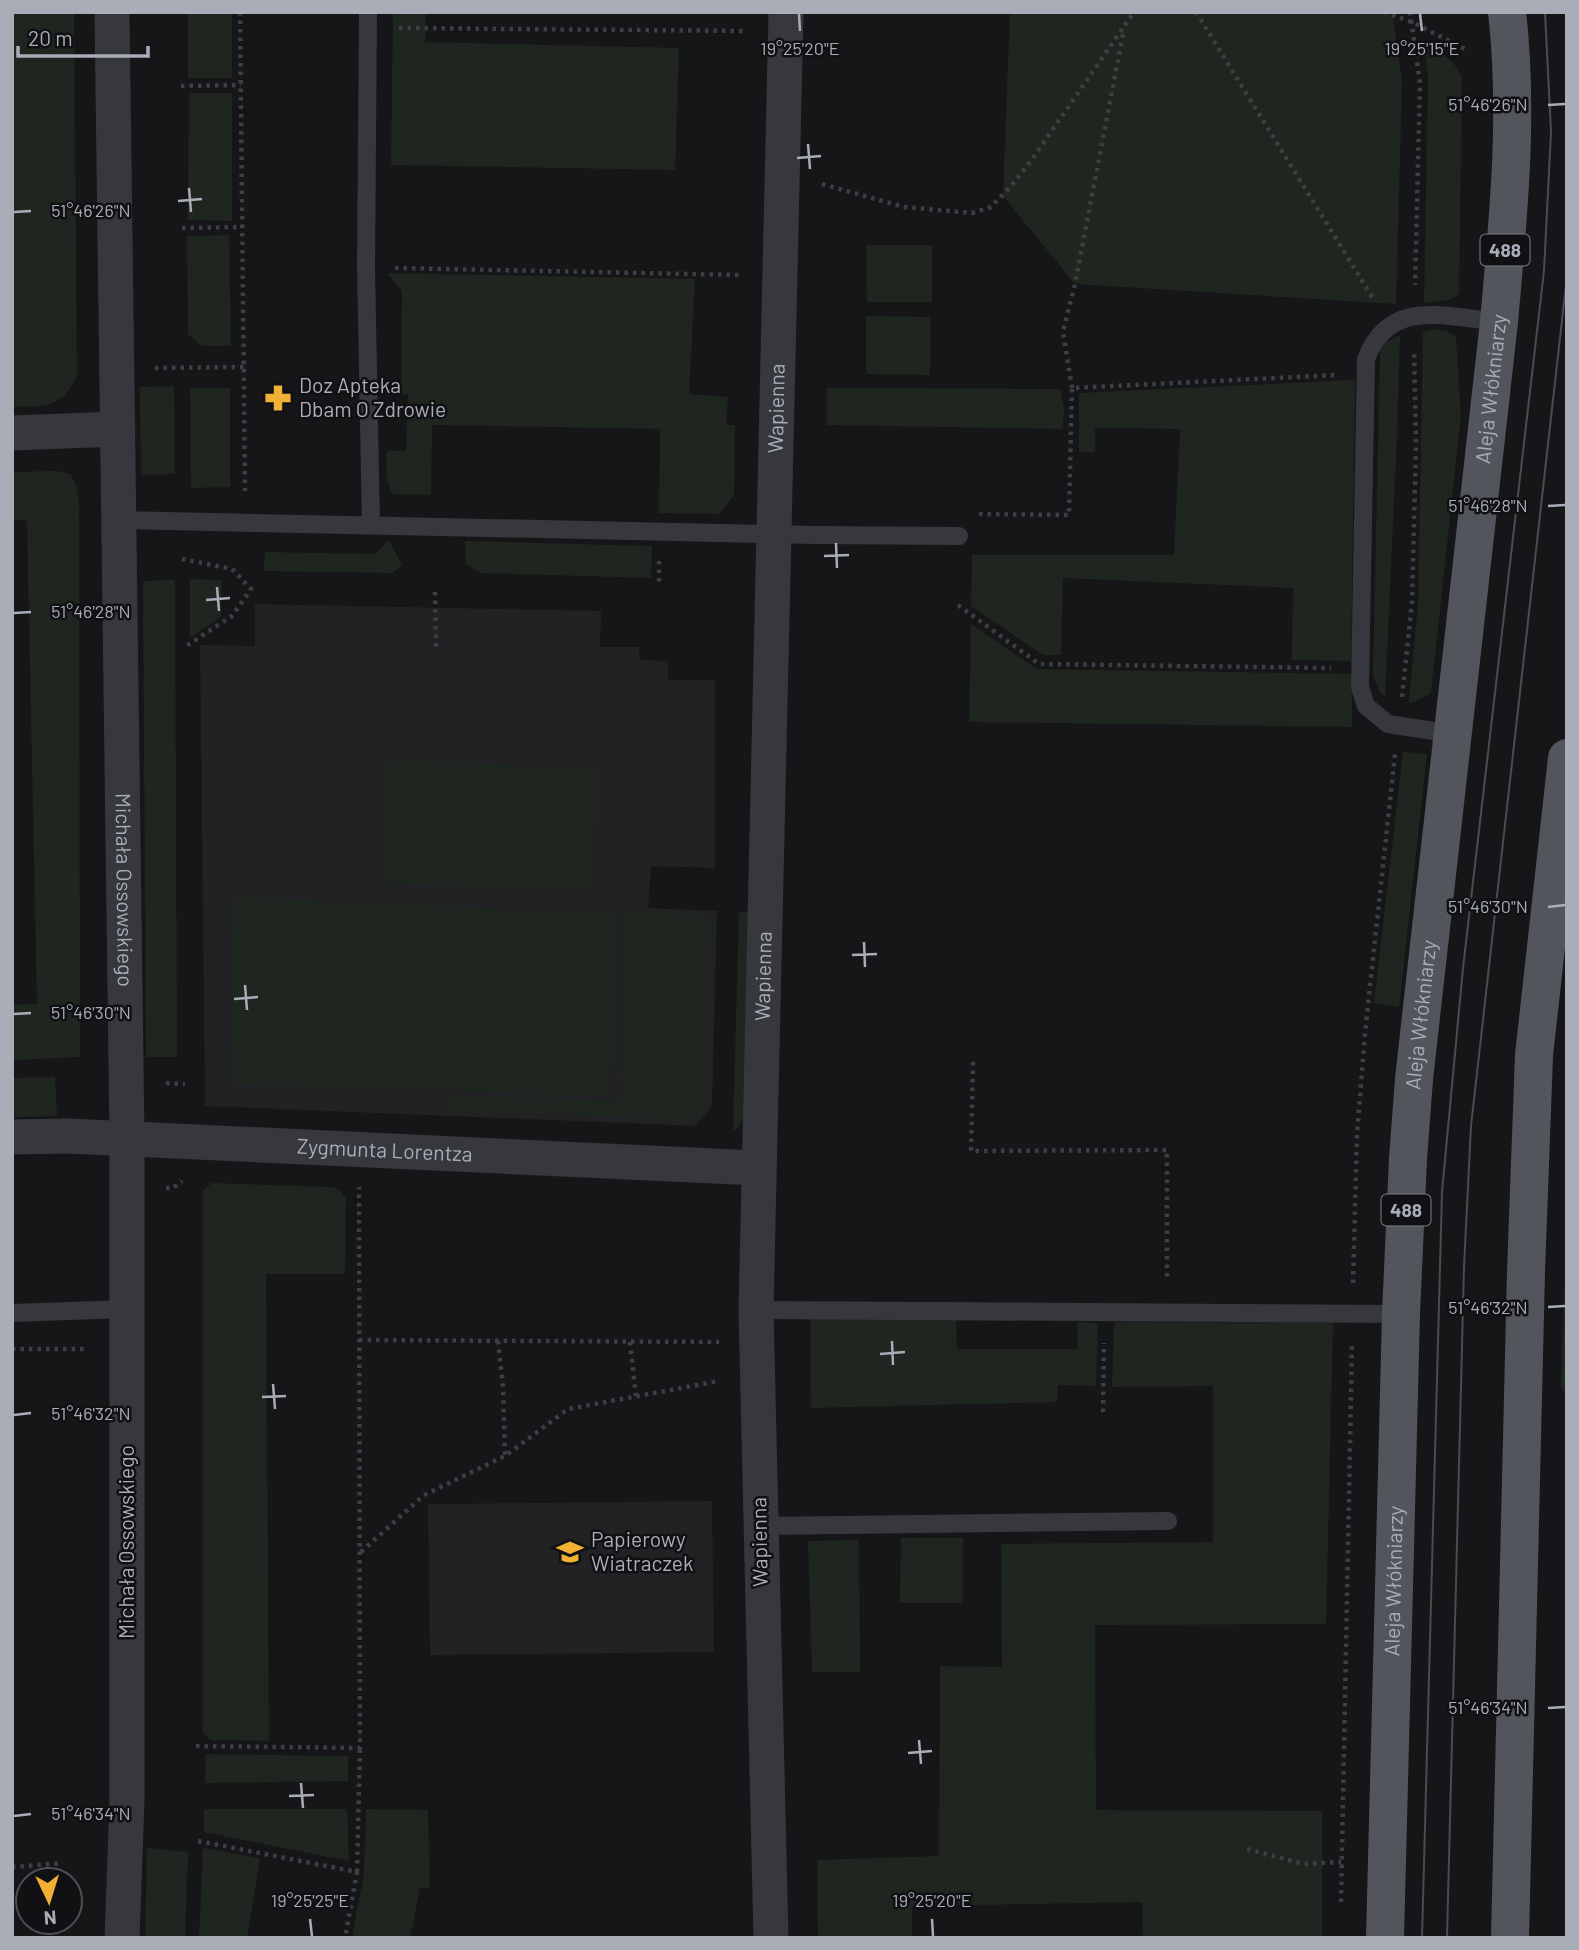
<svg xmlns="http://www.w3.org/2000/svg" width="1579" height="1950" viewBox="0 0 1579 1950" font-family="Barlow,sans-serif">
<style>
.built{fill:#222225}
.green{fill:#1e261f}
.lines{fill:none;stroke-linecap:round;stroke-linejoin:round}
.path{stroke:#3d3f44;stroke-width:4.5;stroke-dasharray:3.5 5;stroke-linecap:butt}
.lane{stroke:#37383d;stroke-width:18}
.street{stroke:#37383d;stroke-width:35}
.primary{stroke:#53555c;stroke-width:38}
.tram{stroke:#4a4c52;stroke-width:2}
.ticks{fill:none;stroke:#a8adb8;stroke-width:2.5}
.labels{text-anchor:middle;stroke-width:5;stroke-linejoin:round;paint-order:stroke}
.shield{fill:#111113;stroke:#7b7e86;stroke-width:2}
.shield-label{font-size:19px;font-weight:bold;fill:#a8adb8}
.poi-label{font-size:21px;fill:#a8adb8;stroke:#111113;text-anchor:start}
.street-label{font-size:21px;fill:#a8adb8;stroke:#111113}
.ticks-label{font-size:18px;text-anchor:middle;fill:#a8adb8;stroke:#111113;stroke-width:5;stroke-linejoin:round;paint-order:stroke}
</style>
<rect width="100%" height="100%" fill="#161618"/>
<path class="built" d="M 255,604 L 601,611 L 600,647 L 639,647 L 640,660 L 668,661 L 668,680 L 715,680 L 715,868 L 651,866 L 648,908 L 717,911 L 712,1107 L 695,1126 L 205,1106 L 200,645 L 255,646 Z
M 712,1501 L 714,1652 L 430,1655 L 428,1504 Z"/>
<path class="green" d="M 12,12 L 74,12 L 77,376 C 61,409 46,406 12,407 Z
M 188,12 L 232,12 L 232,78 L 188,78 Z
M 393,12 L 426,12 L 425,42 L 679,48 L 675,170 L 391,165 Z
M 1010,12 L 1392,12 L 1402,81 L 1396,304 L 1075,284 L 1003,196 Z
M 1424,43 C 1442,53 1454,58 1462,78 L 1459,294 L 1450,300 L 1424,303 L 1428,79 Z
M 189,93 L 232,93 L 232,221 L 188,220 Z
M 229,235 L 231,346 L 202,346 L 188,334 L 187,236 Z
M 866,245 L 932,245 L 932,302 L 867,302 Z
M 387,273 L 695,279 L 689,394 L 728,397 L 726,425 L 735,425 L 734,495 L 719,514 L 659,513 L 660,429 L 432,425 L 431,495 L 392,494 L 387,480 L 386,454 L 388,451 L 406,451 L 408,395 L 401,394 L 402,291 Z
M 866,316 L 931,317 L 930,375 L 866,374 Z
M 1434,329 L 1447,331 L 1456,337 L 1461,416 L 1431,693 L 1415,702 L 1409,702 L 1418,603 L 1423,332 Z
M 1400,335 L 1397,433 L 1385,697 L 1379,691 L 1373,675 L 1380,351 L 1387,342 Z
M 1355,380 L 1351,661 L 1292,660 L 1293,588 L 1063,578 L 1061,655 L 1043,655 L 971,606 L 972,555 L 1174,555 L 1180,429 L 1095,428 L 1095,452 L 1079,452 L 1079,393 Z
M 174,386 L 175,474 L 141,475 L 140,387 Z
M 190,388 L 230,388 L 230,487 L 191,488 Z
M 827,388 L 1060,389 L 1064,407 L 1063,429 L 827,425 Z
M 57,471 L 70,474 L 76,484 L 79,504 L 80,1057 L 12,1060 L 12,1005 L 37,1004 L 27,520 L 12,520 L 12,472 Z
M 389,540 L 402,565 L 392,573 L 263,571 L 265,552 L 375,554 Z
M 465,541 L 652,546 L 651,578 L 480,573 L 466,564 Z
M 190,579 L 222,580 L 221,617 L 190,638 Z
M 175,580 L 177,1057 L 146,1057 L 143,581 Z
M 971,624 L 1037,669 L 1352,674 L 1352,727 L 969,722 Z
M 1403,752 L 1427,754 L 1399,1007 L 1374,1003 Z
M 388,760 L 598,768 L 593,891 L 383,883 Z
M 234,897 L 618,914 L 610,1096 L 230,1084 Z
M 624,911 L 711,916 L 708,1105 L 693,1119 L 445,1111 L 445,1096 L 620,1101 Z
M 739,912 L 749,912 L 743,1119 L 738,1128 L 733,1130 Z
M 55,1077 L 57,1116 L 12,1117 L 12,1078 Z
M 212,1183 L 330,1187 C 339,1188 343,1192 346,1200 L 345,1274 L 266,1274 L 269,1741 L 211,1740 L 203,1733 L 203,1190 Z
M 1567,1211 L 1567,1401 L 1561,1385 Z
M 810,1318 L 956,1320 L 957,1349 L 1078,1349 L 1077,1322 L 1098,1323 L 1096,1386 L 1058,1385 L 1057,1402 L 811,1408 Z
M 1114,1322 L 1333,1323 L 1326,1624 L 1095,1625 L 1096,1810 L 1322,1811 L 1322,1938 L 1143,1938 L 1142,1902 L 912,1906 L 912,1938 L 818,1938 L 817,1860 L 939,1856 L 940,1666 L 1002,1667 L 1001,1544 L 1213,1542 L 1213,1386 L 1112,1387 Z
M 901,1538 L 963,1538 L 963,1603 L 900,1603 Z
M 859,1540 L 860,1672 L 812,1672 L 808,1541 Z
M 206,1754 L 348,1756 L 348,1781 L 205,1783 Z
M 204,1809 L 347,1809 L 349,1861 L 204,1832 Z
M 366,1809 L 428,1810 L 430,1888 L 420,1888 L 410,1938 L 352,1938 L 364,1873 Z
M 147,1848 L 188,1852 L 185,1938 L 145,1938 Z
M 203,1848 L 260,1858 L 247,1938 L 199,1938 Z"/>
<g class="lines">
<path class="path" d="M 240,12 L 245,491
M 1196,12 L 1374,300
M 1384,12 L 1412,22 L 1469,51
M 1410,12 L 1420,83 L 1415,285
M 399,28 L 747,31
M 181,86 L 241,85
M 822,184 L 904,207 L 972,213 L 991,207 L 1012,185 L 1033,158 L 1134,12
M 182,228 L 242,227
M 395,268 L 740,275
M 155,368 L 244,367
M 1072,388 L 1063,332 L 1075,284 L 1124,29
M 979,514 L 1069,515 L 1072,388 L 1337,375
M 182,559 L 232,569 L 251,589 L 232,616 L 183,648
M 659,561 L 659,584
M 435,592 L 436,647
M 958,605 L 1039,664 L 1331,668
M 1402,697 L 1412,602 L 1416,445 L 1414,349
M 973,1062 L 971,1151 L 1167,1150 L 1167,1281
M 166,1083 L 185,1084
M 166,1188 L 173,1188 L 182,1181
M 1353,1283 L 1357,1135 L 1365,1033 L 1395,754
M 359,1340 L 719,1342
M 498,1341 L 503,1387 L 505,1455
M 630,1342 L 636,1396
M 12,1349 L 87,1349
M 1103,1412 L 1104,1343
M 361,1552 L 424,1495 L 505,1456 L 568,1409 L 719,1381
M 196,1746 L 360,1748 L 359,1187
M 198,1841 L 357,1872 L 345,1938
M 1247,1849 L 1304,1864 L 1341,1862
M 12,1867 L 63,1863
M 357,1872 L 360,1748
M 1341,1902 L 1352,1344"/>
<path class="lane" d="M 368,12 L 366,268 L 371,525
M 120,520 L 816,535 L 959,536
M 1453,734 L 1388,724 L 1366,706 L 1360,687 L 1366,359 C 1390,297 1446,317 1499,322
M 756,1310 L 1401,1314
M 12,1313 L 126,1309
M 760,1526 L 1168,1521"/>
<g class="street">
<path id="s1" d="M 112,12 L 127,1139 L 127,1801 L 122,1938"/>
<path d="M 12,433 L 118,429"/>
<path id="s2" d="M 12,1137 L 68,1136 L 758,1168"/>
<path id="s3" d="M 771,1938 L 756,1310 L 786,12"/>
</g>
<g class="primary">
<path id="s4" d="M 1385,1938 L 1401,1314 L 1408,1159 L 1414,1079 L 1499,322 C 1508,219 1519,116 1507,12"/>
<path d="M 1510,1938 L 1526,1272 L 1534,1055 L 1567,758"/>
</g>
<path class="tram" d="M 1422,1938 L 1442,1192 L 1463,968 L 1544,271 L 1551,132 L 1545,12
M 1447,1938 L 1464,1267 L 1471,1126 L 1567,276"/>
</g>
<path class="ticks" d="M 799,14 L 800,31M 1420,14 L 1422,31M 1548,105 L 1565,104M 808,144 L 810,169M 797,158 L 821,156M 189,188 L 191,212M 178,201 L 202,199M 14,212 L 31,211M 1548,506 L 1565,505M 836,543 L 837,568M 824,556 L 849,555M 217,587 L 219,611M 206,600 L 230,598M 14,613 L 31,612M 1548,907 L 1565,905M 864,942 L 865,967M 852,955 L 877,954M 245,985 L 247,1010M 234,999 L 258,997M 14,1014 L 31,1013M 1548,1307 L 1565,1306M 892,1341 L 893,1365M 880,1354 L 905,1352M 273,1384 L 275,1409M 262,1397 L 286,1396M 14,1415 L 31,1413M 1548,1708 L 1565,1707M 919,1740 L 921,1764M 908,1753 L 932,1751M 301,1783 L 303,1808M 289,1796 L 314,1795M 14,1816 L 31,1814M 310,1919 L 312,1936M 932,1919 L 933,1936"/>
<defs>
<g id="pharmacy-bare" transform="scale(2.1)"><path d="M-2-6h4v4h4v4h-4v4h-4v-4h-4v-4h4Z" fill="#f2b134" stroke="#111113" stroke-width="2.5" paint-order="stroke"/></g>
<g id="school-bare" transform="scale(2.1)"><path d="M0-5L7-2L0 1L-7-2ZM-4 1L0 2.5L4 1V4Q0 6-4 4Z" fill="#f2b134" stroke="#111113" stroke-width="2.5" paint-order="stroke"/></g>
</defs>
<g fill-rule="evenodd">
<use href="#pharmacy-bare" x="278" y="398"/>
<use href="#school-bare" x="570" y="1552"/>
</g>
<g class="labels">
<g class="shield">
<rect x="1480.5" y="234.5" width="49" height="31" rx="5"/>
<rect x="1381.5" y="1194.5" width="49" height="31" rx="5"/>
</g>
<g class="shield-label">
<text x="1505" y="257">488</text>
<text x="1406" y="1217">488</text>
</g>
<g class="poi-label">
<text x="299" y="393">Doz Apteka<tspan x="299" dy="24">Dbam O Zdrowie</tspan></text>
<text x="591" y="1547">Papierowy<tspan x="591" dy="24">Wiatraczek</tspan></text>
</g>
<g class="street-label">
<text dy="7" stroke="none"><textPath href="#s4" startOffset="1554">Aleja Włókniarzy</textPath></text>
<text dy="7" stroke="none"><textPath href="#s3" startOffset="1530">Wapienna</textPath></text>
<text dy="7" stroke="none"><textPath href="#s1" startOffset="878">Michała Ossowskiego</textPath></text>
<text dy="7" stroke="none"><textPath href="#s3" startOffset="962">Wapienna</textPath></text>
<text dy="7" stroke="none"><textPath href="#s4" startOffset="924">Aleja Włókniarzy</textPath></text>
<text dy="7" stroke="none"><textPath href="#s2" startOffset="373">Zygmunta Lorentza</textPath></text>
<text transform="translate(127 1542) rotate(-90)" y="7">Michała Ossowskiego</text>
<text transform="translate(760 1542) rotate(-91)" y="7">Wapienna</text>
<text dy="7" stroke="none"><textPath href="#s4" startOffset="357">Aleja Włókniarzy</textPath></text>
</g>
</g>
<g class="ticks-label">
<text x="800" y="55">19°25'20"E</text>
<text x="1422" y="55">19°25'15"E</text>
<text x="1488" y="111">51°46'26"N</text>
<text x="91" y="217">51°46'26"N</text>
<text x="1488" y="512">51°46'28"N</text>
<text x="91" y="618">51°46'28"N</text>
<text x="1488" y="913">51°46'30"N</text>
<text x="91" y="1019">51°46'30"N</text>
<text x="1488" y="1314">51°46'32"N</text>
<text x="91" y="1420">51°46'32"N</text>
<text x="1488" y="1714">51°46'34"N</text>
<text x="91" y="1820">51°46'34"N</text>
<text x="310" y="1907">19°25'25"E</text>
<text x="932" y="1907">19°25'20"E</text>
</g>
<rect width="1579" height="1950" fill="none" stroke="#a8adb8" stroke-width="28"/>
<g transform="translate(49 1901) rotate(176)"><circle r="33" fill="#111113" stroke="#4d4f55" stroke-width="2"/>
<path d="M0-5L12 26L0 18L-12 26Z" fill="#f2b134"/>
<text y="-10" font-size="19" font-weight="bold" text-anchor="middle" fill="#a8adb8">N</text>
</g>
<path d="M18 46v10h130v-10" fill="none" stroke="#a8adb8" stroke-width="3.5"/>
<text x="28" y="46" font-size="21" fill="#a8adb8" stroke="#111113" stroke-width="5" paint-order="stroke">20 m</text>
</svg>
